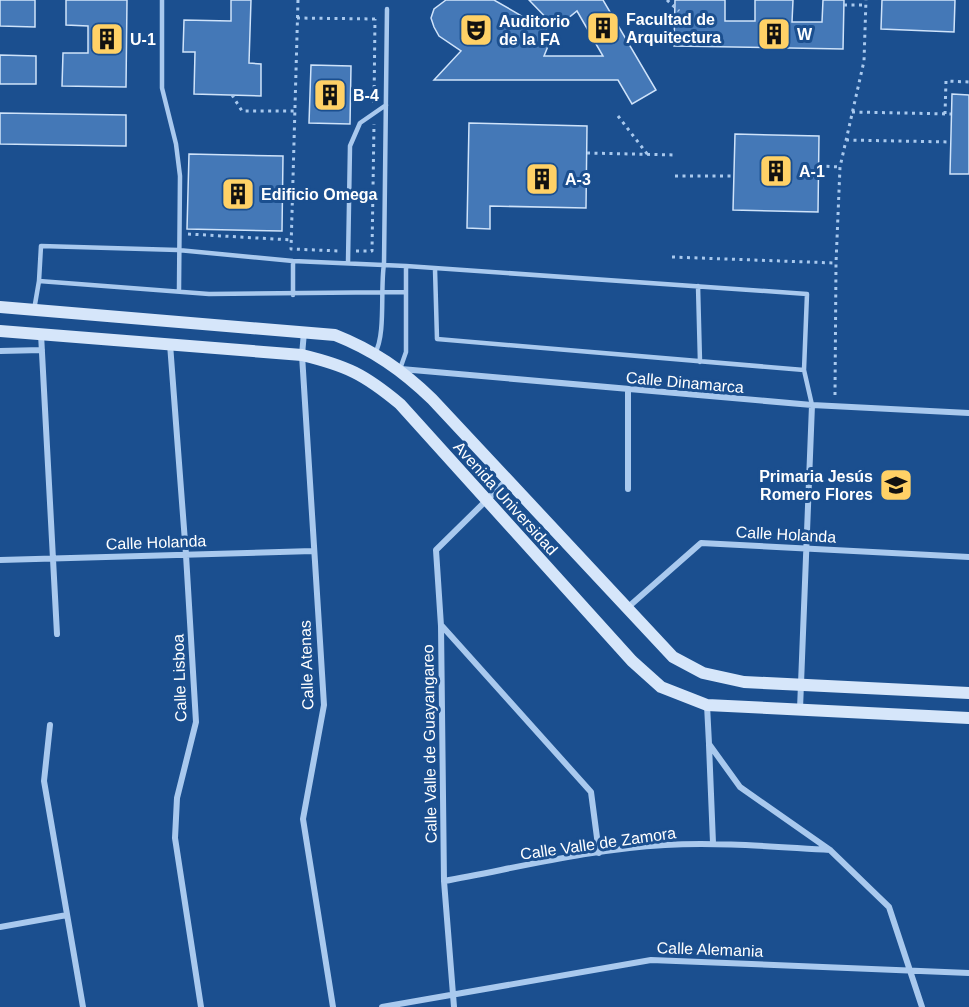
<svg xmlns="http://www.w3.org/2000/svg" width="969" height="1007" viewBox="0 0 969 1007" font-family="Arial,sans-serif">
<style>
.building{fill:#4478b7;stroke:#cfe3fa;stroke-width:1.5}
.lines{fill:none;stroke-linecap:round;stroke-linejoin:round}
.path{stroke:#a9c9ee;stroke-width:3;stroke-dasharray:3 4.5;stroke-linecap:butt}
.lane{stroke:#a9c9ee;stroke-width:4.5}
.street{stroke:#a9c9ee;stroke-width:6}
.secondary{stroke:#d6e6fa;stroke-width:12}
.labels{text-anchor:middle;stroke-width:6;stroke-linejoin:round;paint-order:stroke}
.poi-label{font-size:16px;font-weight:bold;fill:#fff;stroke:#1b4f8f;text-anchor:start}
.street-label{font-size:16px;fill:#fff;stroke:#1b4f8f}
</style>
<rect width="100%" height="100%" fill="#1b4f8f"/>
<path class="building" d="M 0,0 L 35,0 L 35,27 L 0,26 Z
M 66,0 L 127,0 L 126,87 L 62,86 L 63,53 L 88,53 L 88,26 L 66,25 Z
M 231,0 L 251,0 L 249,63 L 261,64 L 261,96 L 194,94 L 195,52 L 183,52 L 184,20 L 231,21 Z
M 446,0 L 494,0 L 553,34 L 544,56 L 603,56 L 577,11 L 556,28 L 529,0 L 603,0 L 656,90 L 632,104 L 618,80 L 434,80 L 461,51 L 439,36 L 434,27 L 431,18 L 434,9 Z
M 675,0 L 725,0 L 725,21 L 755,21 L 755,0 L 793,0 L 792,22 L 822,22 L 823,0 L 844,0 L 843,49 L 674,46 Z
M 882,0 L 955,0 L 954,32 L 881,29 Z
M 0,55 L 36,56 L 36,84 L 0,84 Z
M 311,65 L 351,66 L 350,124 L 309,123 Z
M 952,94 L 969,95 L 969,174 L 950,174 Z
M 0,113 L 126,115 L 126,146 L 0,144 Z
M 469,123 L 587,126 L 586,208 L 490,206 L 490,229 L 467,228 Z
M 735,134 L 819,136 L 818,212 L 733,210 Z
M 189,154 L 283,156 L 282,231 L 187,229 Z"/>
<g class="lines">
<path class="path" d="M 298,0 L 291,249 L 340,251
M 667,0 L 679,11
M 844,5 L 866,5
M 297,18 L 375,19
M 232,95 L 242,111 L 295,111
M 374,103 L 375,19
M 852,112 L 951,114
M 945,114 L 946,81 L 969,82
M 618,116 L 648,155
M 846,140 L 951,142
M 587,153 L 675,155
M 819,166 L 840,167
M 675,176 L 734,176
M 188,234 L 292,240
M 356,251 L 372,251 L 374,124
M 672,257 L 835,263
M 835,395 L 836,263 L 840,167 L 864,61 L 866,0"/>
<path class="lane" d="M 162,0 L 162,88 L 176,144 L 180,176 L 179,290
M 348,263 L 350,146 L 360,123 L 386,105
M 435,269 L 437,339 L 804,370
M 698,286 L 700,362
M 406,292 L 209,294 L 39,281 L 41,246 L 178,250 L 293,261 L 406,266 L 807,294 L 804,370 L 812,405
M 293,295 L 293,261
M 34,310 L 39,281
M 375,353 C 386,335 380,289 384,264 L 387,9
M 400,369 L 406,352 L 406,266"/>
<path class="street" d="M 304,332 L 302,355 L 324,705 L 303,819 L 333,1007
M 41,334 L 57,634
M 170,344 L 186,555 L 196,722 L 177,798 L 175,838 L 201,1007
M 0,351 L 42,350
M 401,369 L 812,405 L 969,413
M 628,391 L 628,489
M 0,560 L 313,551
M 626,609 L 701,543 L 969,557
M 442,626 L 591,792 L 599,853
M 707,705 L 709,744 L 740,787 L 830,850 L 889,907 L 922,1007
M 800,709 L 812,405
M 50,725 L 44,781 L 83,1007
M 709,745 L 713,843
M 444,881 C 516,868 591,849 665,845 C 720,842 775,847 830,850
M 0,927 L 67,915
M 382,1007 L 651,960 L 969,973
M 454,1007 L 444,881 L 441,626 L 436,550 L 507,480"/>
<path class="secondary" d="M 0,307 L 335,335 C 373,350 402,370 432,399 L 673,657 L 703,673 L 744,682 L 969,693
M 0,331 L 302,355 C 347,366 364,374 400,404 L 632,661 L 661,687 L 707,705 L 969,718"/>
</g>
<defs>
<g id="building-square" transform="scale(1.725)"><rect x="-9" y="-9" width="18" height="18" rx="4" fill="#ffd166" stroke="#1b4f8f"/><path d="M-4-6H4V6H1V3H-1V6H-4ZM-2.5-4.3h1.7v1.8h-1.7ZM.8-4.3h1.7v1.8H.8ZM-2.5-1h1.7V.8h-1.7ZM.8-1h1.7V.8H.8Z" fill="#111"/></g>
<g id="theatre-square" transform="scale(1.725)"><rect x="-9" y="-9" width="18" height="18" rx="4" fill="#ffd166" stroke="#1b4f8f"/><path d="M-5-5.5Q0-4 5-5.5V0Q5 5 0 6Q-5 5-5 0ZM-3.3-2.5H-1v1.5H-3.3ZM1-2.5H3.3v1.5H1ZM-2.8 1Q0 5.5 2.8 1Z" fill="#111"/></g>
<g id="school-square" transform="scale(1.725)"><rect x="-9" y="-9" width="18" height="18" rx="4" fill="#ffd166" stroke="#1b4f8f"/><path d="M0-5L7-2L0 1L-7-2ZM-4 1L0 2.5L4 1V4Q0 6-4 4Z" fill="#111"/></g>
</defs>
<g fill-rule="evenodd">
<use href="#building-square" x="603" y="28"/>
<use href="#theatre-square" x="476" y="30"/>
<use href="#building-square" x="774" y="34"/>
<use href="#building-square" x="107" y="39"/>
<use href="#building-square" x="330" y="95"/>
<use href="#building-square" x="776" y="171"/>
<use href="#building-square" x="542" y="179"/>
<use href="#building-square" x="238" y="194"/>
<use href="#school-square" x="896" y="485"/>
</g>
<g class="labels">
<g class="poi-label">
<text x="626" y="25">Facultad de<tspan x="626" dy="18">Arquitectura</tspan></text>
<text x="499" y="27">Auditorio<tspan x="499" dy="18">de la FA</tspan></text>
<text x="797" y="40">W</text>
<text x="130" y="45">U-1</text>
<text x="353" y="101">B-4</text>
<text x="799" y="177">A-1</text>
<text x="565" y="185">A-3</text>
<text x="261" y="200">Edificio Omega</text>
<text x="873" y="482" text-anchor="end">Primaria Jesús<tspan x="873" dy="18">Romero Flores</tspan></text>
</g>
<g class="street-label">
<text transform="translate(685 382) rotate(5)" y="6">Calle Dinamarca</text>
<text transform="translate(506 498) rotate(48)" y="6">Avenida Universidad</text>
<text transform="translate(786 534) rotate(3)" y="6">Calle Holanda</text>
<text transform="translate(156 542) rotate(-2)" y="6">Calle Holanda</text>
<text transform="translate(306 665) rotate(-92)" y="6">Calle Atenas</text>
<text transform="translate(179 678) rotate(-92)" y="6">Calle Lisboa</text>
<text transform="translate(429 744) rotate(-91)" y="6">Calle Valle de Guayangareo</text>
<text transform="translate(598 843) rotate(-8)" y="6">Calle Valle de Zamora</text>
<text transform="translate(710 949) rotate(2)" y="6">Calle Alemania</text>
</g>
</g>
</svg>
